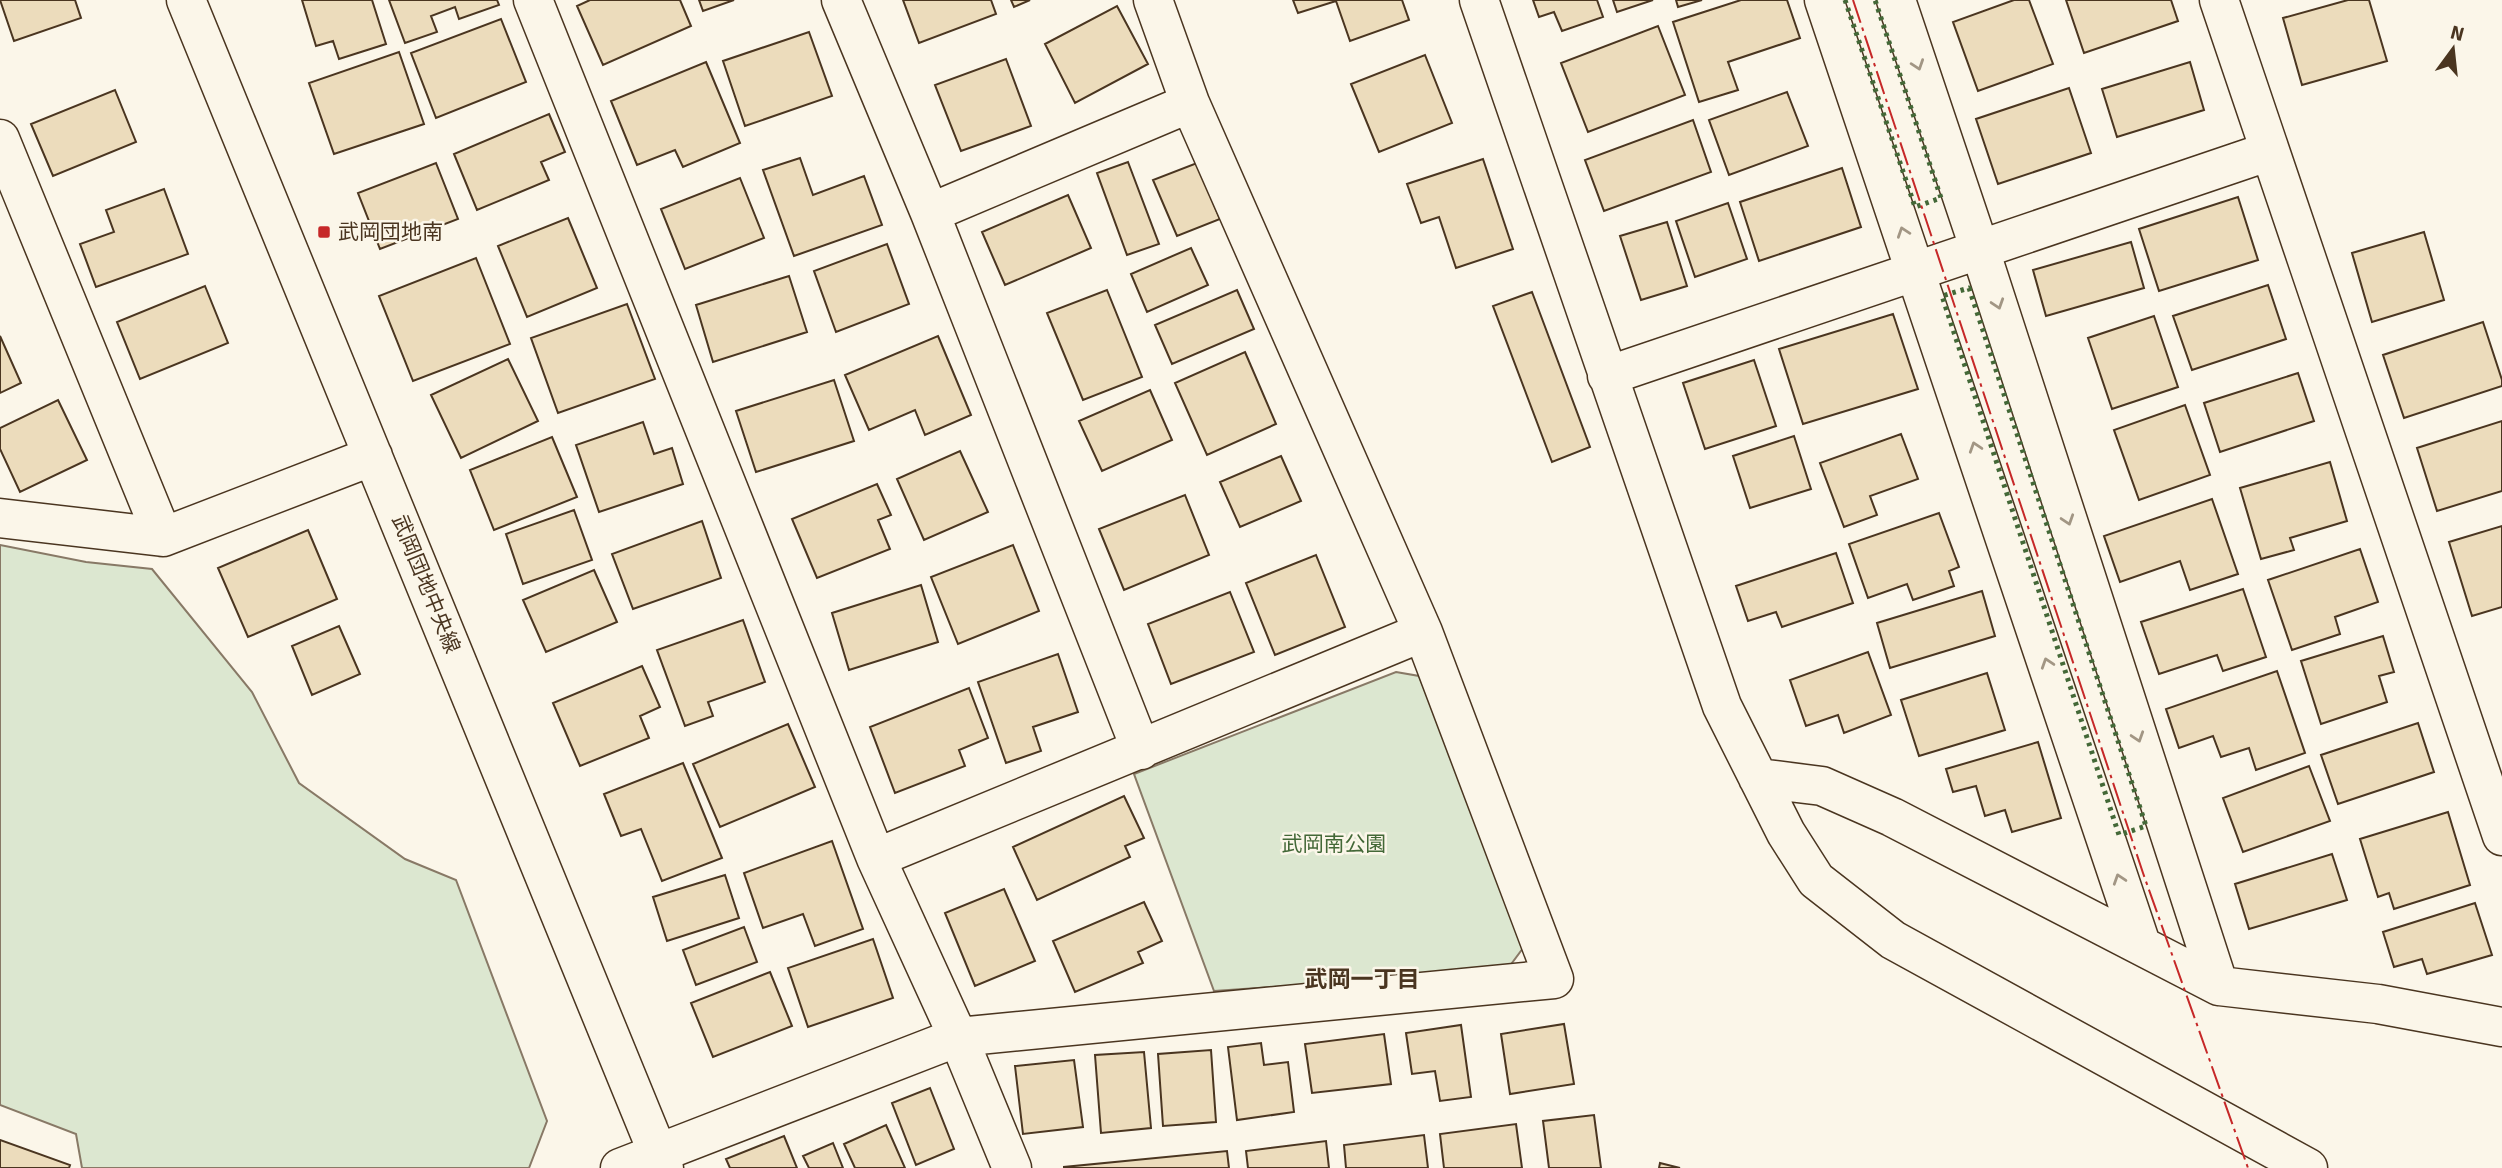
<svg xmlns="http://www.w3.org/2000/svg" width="2502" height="1168" viewBox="0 0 2502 1168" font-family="Signika,'Noto Sans JP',sans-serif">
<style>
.green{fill:#dce7d0;stroke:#887966;stroke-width:2}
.building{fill:#ecdcbc;stroke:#4a3520;stroke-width:2}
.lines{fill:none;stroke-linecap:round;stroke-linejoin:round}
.minor-casing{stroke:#4a3520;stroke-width:41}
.minor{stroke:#fbf6e9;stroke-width:38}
.hedge{stroke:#436837;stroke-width:5;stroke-dasharray:3.5 5;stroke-linecap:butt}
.power{stroke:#c62828;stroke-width:2;stroke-dasharray:24 5 3.5 5;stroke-linecap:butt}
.oneway{stroke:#a29684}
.poi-dot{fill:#c62828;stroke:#fbf6e9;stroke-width:2.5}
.labels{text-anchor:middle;stroke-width:5;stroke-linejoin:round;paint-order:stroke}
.poi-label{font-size:21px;fill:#4a3520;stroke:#fbf6e9;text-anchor:start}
.street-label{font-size:21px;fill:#4a3520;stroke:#fbf6e9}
.park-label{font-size:21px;fill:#436837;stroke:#fbf6e9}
.neighbourhood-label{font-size:23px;font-weight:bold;fill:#4a3520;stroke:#fbf6e9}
</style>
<rect width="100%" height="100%" fill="#fbf6e9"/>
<path class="green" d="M 0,545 L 86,562 L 152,569 L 252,692 L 299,783 L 405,859 L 456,880 L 547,1121 L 529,1168 L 82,1168 L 76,1134 L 0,1105 Z
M 1396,672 L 1419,676 L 1526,944 L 1506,971 L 1214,991 L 1134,774 Z"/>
<path class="building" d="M 0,0 L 75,0 L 81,18 L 14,41 Z
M 302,0 L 372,0 L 386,44 L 339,59 L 333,41 L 316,46 Z
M 389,0 L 497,0 L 499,5 L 459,19 L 455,7 L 431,16 L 437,32 L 405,43 Z
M 590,0 L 680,0 L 691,26 L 603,65 L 577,6 Z
M 699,0 L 734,0 L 703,11 Z
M 903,0 L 991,0 L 996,14 L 919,43 Z
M 1011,0 L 1030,0 L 1014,7 Z
M 1293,0 L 1402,0 L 1409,20 L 1350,41 L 1336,1 L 1298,13 Z
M 1533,0 L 1597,0 L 1603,17 L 1562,31 L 1554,12 L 1539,17 Z
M 1613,0 L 1653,0 L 1617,12 Z
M 1676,0 L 1702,0 L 1678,7 Z
M 1741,0 L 1787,0 L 1800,38 L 1728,62 L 1738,90 L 1699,102 L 1673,22 Z
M 2014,0 L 2029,0 L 2053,64 L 1978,91 L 1953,22 Z
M 2066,0 L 2171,0 L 2178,21 L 2084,53 Z
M 2348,0 L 2369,0 L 2387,61 L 2302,85 L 2283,18 Z
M 1117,6 L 1148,64 L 1075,103 L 1045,44 Z
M 501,19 L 526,82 L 436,118 L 411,53 Z
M 1658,26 L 1685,95 L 1588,132 L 1561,63 Z
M 809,32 L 832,96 L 745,126 L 723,61 Z
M 399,52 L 424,124 L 334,154 L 309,83 Z
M 1425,55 L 1452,123 L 1379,152 L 1351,84 Z
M 1006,59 L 1031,126 L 961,151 L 935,85 Z
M 706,62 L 740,143 L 683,167 L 675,150 L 637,165 L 611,101 Z
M 2190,62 L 2204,110 L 2117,137 L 2102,89 Z
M 2069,88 L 2091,153 L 1998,184 L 1976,119 Z
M 115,90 L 136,142 L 53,176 L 31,124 Z
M 1787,92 L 1808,146 L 1729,175 L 1709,120 Z
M 549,114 L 565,152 L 541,162 L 549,180 L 477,210 L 454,154 Z
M 1693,120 L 1711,172 L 1604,211 L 1585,160 Z
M 800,158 L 813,195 L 864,176 L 882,225 L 794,256 L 763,170 Z
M 1483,159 L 1513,249 L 1456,268 L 1439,217 L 1421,223 L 1407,184 Z
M 1128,162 L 1159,244 L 1127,255 L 1097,173 Z
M 436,163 L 458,219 L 380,249 L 358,193 Z
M 1197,163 L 1220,219 L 1177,236 L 1153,180 Z
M 1842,168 L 1861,227 L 1759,261 L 1740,202 Z
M 740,178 L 764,238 L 685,269 L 661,209 Z
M 164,189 L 188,254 L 96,287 L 80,244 L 114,232 L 106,210 Z
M 1068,195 L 1091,248 L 1005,285 L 982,232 Z
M 2238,197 L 2258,260 L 2159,291 L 2139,229 Z
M 1728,203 L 1747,259 L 1695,277 L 1676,221 Z
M 568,218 L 597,288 L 527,317 L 498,246 Z
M 1667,222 L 1687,286 L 1641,300 L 1620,236 Z
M 2424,232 L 2444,300 L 2372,322 L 2352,253 Z
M 2131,242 L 2144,288 L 2046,316 L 2033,270 Z
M 887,244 L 909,304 L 836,332 L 814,271 Z
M 1191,248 L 1208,285 L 1147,312 L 1131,274 Z
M 476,258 L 510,344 L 413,381 L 379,296 Z
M 789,276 L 807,332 L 713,362 L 696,305 Z
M 2268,285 L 2286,339 L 2192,370 L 2173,316 Z
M 205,286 L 228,343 L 140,379 L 117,322 Z
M 1107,290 L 1142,377 L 1083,400 L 1047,313 Z
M 1237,290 L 1254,329 L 1172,364 L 1155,325 Z
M 1532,292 L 1590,447 L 1552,462 L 1493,306 Z
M 627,304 L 655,379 L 558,413 L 531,338 Z
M 1893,314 L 1918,389 L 1803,424 L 1779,349 Z
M 2154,316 L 2178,387 L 2112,409 L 2088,338 Z
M 2483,322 L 2502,380 L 2502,386 L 2404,418 L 2383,355 Z
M 0,336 L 21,383 L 0,393 Z
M 938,336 L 971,415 L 925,435 L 915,410 L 869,430 L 845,375 Z
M 1245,352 L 1276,424 L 1207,455 L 1175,383 Z
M 508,359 L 538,421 L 461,458 L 431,395 Z
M 1754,360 L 1776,426 L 1705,449 L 1683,383 Z
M 2298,373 L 2314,421 L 2220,452 L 2204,403 Z
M 834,380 L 854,441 L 756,472 L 736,411 Z
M 1150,390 L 1172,440 L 1102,471 L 1079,421 Z
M 58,400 L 87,460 L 20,492 L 0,449 L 0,428 Z
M 2185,405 L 2210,475 L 2139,500 L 2114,430 Z
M 2502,421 L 2502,491 L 2437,511 L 2417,448 Z
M 643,422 L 654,454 L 672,448 L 683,484 L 599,512 L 576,445 Z
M 1901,434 L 1918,479 L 1870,496 L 1877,515 L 1844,527 L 1820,463 Z
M 1794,436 L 1811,489 L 1750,508 L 1733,456 Z
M 552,437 L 577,497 L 494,530 L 470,470 Z
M 960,451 L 988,512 L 924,540 L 897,479 Z
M 1281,456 L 1301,501 L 1240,527 L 1220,482 Z
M 2330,462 L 2347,521 L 2290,538 L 2294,550 L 2261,559 L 2240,488 Z
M 877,484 L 891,515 L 878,520 L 890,549 L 817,578 L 792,519 Z
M 1185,495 L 1209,555 L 1124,590 L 1099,529 Z
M 2212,499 L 2238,574 L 2190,590 L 2180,561 L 2120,582 L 2104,536 Z
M 574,510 L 592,560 L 523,584 L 506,534 Z
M 1939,513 L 1959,567 L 1949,571 L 1954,586 L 1913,600 L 1907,584 L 1868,598 L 1849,544 Z
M 702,521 L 721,578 L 633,609 L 612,554 Z
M 2502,526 L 2502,607 L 2472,616 L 2449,542 Z
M 308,530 L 337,599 L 248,637 L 218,568 Z
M 1013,545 L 1039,611 L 958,644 L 931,577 Z
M 2360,549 L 2378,602 L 2335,617 L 2340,634 L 2292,650 L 2268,580 Z
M 1836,553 L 1853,603 L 1782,627 L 1776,612 L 1748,621 L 1736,586 Z
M 1316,555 L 1345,627 L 1275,655 L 1246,583 Z
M 594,570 L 617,622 L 546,652 L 523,600 Z
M 921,585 L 938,642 L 849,670 L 832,613 Z
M 2243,589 L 2266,657 L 2223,671 L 2217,655 L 2159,674 L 2141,622 Z
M 1982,591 L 1995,636 L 1890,668 L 1877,623 Z
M 1230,592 L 1254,652 L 1171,684 L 1148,624 Z
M 743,620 L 765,682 L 708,702 L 713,716 L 685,726 L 657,650 Z
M 339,626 L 360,674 L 312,695 L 292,646 Z
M 2383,636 L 2394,672 L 2379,676 L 2387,702 L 2321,724 L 2301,661 Z
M 1868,652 L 1891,715 L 1844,733 L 1838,715 L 1806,726 L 1790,680 Z
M 1058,654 L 1078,712 L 1033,727 L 1041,751 L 1006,763 L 978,682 Z
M 642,666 L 660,707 L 640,716 L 649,738 L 580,766 L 553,703 Z
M 2277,671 L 2305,753 L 2256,770 L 2249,748 L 2221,757 L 2213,736 L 2179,748 L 2166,709 Z
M 1987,673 L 2005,730 L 1919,756 L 1901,700 Z
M 969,688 L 988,738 L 959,750 L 965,766 L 895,793 L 870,727 Z
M 2418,723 L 2434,772 L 2338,804 L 2321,755 Z
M 788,724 L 815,787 L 720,827 L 693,764 Z
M 2038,742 L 2061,818 L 2012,832 L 2005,810 L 1985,816 L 1976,786 L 1953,792 L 1946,769 Z
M 683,763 L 722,858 L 662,881 L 641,829 L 621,836 L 604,794 Z
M 2309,766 L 2330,821 L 2243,852 L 2223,798 Z
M 1124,796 L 1144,838 L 1125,846 L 1130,857 L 1037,900 L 1013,847 Z
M 2448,812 L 2470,885 L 2394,909 L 2389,893 L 2378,897 L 2360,839 Z
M 832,841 L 863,929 L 815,946 L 803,914 L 763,928 L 744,873 Z
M 2332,854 L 2347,900 L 2249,929 L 2235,884 Z
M 725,875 L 739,918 L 667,941 L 653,897 Z
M 1004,889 L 1035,961 L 975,986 L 945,913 Z
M 1144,902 L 1162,941 L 1138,952 L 1143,963 L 1075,992 L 1053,941 Z
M 2475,903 L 2492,955 L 2427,974 L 2422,959 L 2394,967 L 2383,932 Z
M 744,927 L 757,962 L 696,985 L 683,950 Z
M 873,939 L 893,998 L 808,1027 L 788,968 Z
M 770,972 L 792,1026 L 713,1057 L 691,1003 Z
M 1564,1024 L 1574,1084 L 1510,1094 L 1501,1034 Z
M 1461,1025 L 1471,1097 L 1440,1101 L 1435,1071 L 1412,1074 L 1406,1033 Z
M 1384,1034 L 1391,1084 L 1312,1093 L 1305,1044 Z
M 1261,1043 L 1264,1065 L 1288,1062 L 1294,1112 L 1237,1120 L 1228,1047 Z
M 1211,1050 L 1216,1122 L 1163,1126 L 1158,1054 Z
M 1144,1052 L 1151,1128 L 1101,1133 L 1095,1055 Z
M 1074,1060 L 1083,1127 L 1023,1134 L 1015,1066 Z
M 930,1088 L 954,1149 L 916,1165 L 892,1103 Z
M 1594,1115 L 1601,1168 L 1549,1168 L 1543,1121 Z
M 1516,1124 L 1522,1168 L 1444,1168 L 1440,1134 Z
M 886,1125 L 905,1168 L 855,1168 L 844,1144 Z
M 1424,1135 L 1428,1168 L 1346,1168 L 1344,1145 Z
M 784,1136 L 797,1168 L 730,1168 L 726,1159 Z
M 0,1140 L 70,1165 L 69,1168 L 0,1168 Z
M 1326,1141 L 1329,1168 L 1248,1168 L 1246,1151 Z
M 833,1143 L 843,1168 L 809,1168 L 803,1156 Z
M 1227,1151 L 1229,1168 L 1064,1168 L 1064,1167 Z
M 1660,1163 L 1680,1168 L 1659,1168 Z"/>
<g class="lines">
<g class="minor-casing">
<path id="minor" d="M 186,0 L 664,1168
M 533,0 L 876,858 L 958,1037 L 1012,1168
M 841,0 L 930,213 L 1141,750
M 1479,0 L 1722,706 L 1786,833 L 1816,880 L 1893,940 L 2308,1168
M 1824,0 L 2141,944
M 1896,0 L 1980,250 L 2219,986
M 2219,0 L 2502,836
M 0,139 L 163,537
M 930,213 L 1190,103
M 1607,376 L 2270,151
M 0,518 L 163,537 L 373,456
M 1758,778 L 1822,786 L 1892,817 L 2219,986 L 2378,1004 L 2502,1027
M 876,858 L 1423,632
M 620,1168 L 958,1037 L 1554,979 L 1423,632 L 1190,103 L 1153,0"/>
</g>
<use href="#minor" class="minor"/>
<path class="hedge" d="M 1845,0 L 1915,207 L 1941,198 L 1875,0
M 1969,288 L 2146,826 L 2119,835 L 1942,296 Z"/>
<path class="power" d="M 1853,0 L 2143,873 L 2248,1168"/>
</g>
<defs><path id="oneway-chevron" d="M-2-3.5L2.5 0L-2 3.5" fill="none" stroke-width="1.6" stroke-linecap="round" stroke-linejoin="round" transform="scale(1.75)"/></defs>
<g class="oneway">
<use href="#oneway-chevron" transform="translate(1918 65) rotate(71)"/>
<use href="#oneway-chevron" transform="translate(1903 232) rotate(-109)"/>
<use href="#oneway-chevron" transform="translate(1998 304) rotate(72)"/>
<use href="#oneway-chevron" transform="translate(1975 447) rotate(-108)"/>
<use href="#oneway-chevron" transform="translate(2068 520) rotate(72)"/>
<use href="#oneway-chevron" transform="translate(2047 663) rotate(-108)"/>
<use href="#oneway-chevron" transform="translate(2138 737) rotate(72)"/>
<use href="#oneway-chevron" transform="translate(2119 879) rotate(-108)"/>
</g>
<rect class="poi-dot" x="317" y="225" width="14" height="14" rx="3.5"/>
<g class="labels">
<g class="poi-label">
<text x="338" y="239">武岡団地南</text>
</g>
<g class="street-label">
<text transform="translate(426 584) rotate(68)" y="7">武岡団地中央線</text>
</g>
<g class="park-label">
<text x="1334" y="851">武岡南公園</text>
</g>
<g class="neighbourhood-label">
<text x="1362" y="987">武岡一丁目</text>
</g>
</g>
<g transform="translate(2453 49) rotate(15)" stroke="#fbf6e9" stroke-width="5" paint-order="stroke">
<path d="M0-5L12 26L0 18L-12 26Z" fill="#4a3520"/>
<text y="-10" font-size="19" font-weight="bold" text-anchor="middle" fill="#4a3520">N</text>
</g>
</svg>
